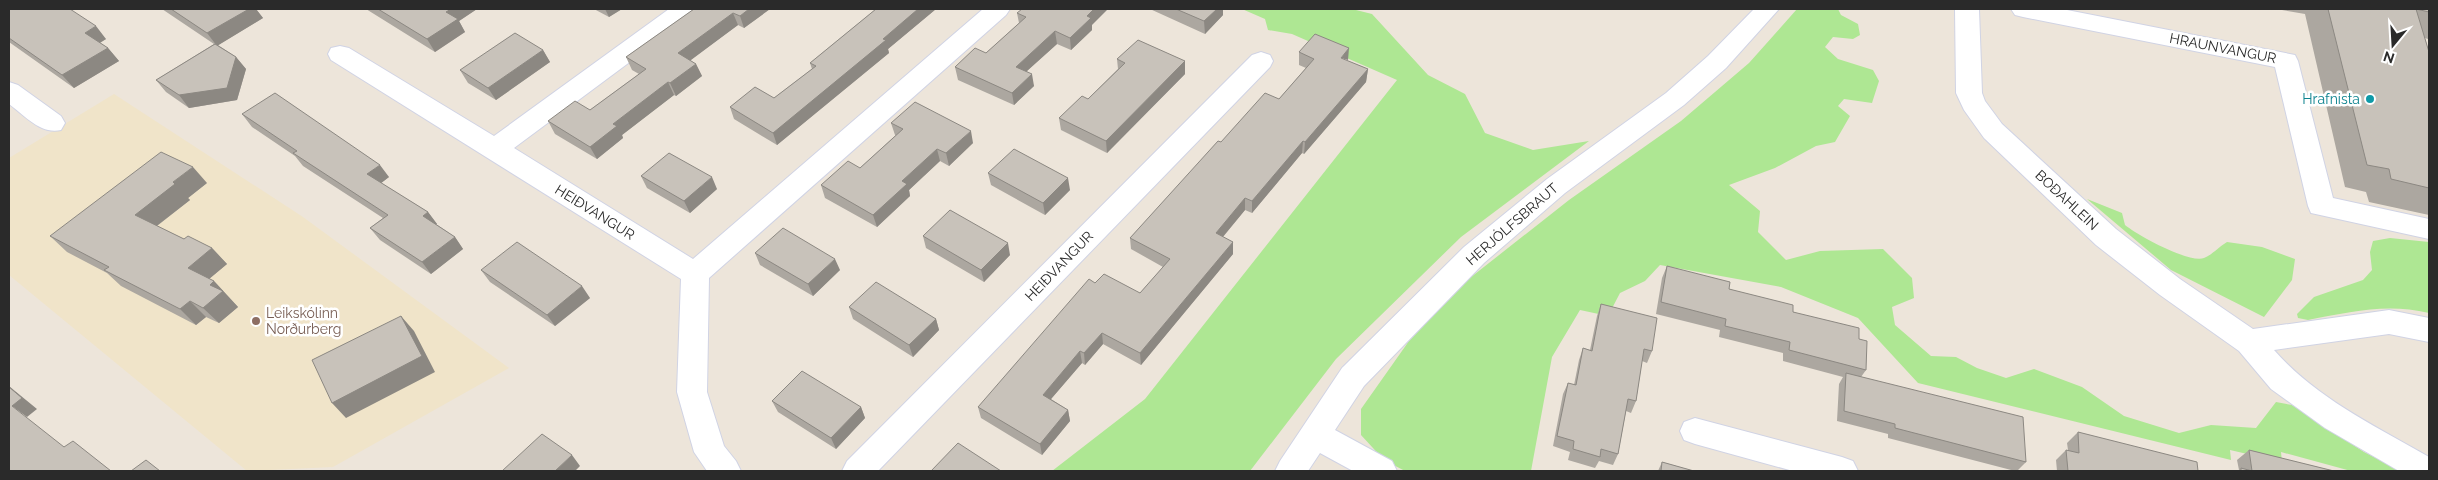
<svg xmlns="http://www.w3.org/2000/svg" width="2438" height="480" viewBox="0 0 2438 480" font-family="Raleway,sans-serif">
<style>
.education{fill:#f0e4c9}
.green{fill:#aee793}
.lines{fill:none;stroke-linecap:round;stroke-linejoin:round}
.minor-casing{stroke:#d0d3e4;stroke-width:2}
.minor{fill:#fff;fill-rule:evenodd}
.wall{fill:#aca7a0}
.shaded-wall{fill:#8c8882}
.building{fill:#c8c2ba;stroke:#8c8882}
.culture-dot{fill:#0f9aa8;stroke:#fff;stroke-width:2}
.education-dot{fill:#8d6e63;stroke:#fff;stroke-width:2}
.labels{text-anchor:middle;stroke-width:5;stroke-linejoin:round;paint-order:stroke}
.street-label{font-size:14px;fill:#2a2a2a;stroke:#fff}
.culture-label{font-size:14px;fill:#0d838f;stroke:#fff;text-anchor:end}
.education-label{font-size:14px;fill:#785e54;stroke:#fff;text-anchor:start}
</style>
<rect width="100%" height="100%" fill="#ede5da"/>
<path class="education" d="M 114,94 L 303,217 L 509,368 L 333,467 L 247,471 L 9,275 L 9,158 Z"/>
<path class="green" d="M 1242,9 L 1352,9 L 1372,14 L 1428,75 L 1465,94 L 1485,133 L 1533,150 L 1589,141 L 1461,237 L 1336,359 L 1250,471 L 1052,471 L 1145,399 L 1397,80 L 1292,34 L 1268,30 L 1265,19 Z
M 1797,9 L 1838,9 L 1841,15 L 1858,24 L 1860,35 L 1853,39 L 1833,37 L 1825,47 L 1838,59 L 1873,70 L 1879,81 L 1872,103 L 1844,99 L 1838,106 L 1850,116 L 1835,142 L 1816,146 L 1775,168 L 1729,185 L 1760,211 L 1758,232 L 1786,260 L 1820,251 L 1883,249 L 1912,278 L 1914,298 L 1892,307 L 1895,325 L 1931,356 L 1956,357 L 1977,368 L 2006,378 L 2034,369 L 2082,387 L 2124,416 L 2179,433 L 2211,425 L 2256,428 L 2276,402 L 2292,405 L 2364,452 L 2402,471 L 2351,471 L 2281,452 L 2282,462 L 2230,450 L 2231,460 L 1918,383 L 1858,318 L 1781,287 L 1660,265 L 1645,281 L 1620,293 L 1608,316 L 1580,310 L 1552,357 L 1531,471 L 1405,471 L 1384,460 L 1361,435 L 1361,409 L 1409,341 L 1461,285 L 1569,200 L 1681,121 L 1749,63 Z
M 2087,199 L 2122,213 L 2125,225 C 2137,235 2190,264 2204,258 C 2212,255 2220,246 2227,242 L 2262,247 L 2295,259 L 2292,280 L 2264,317 L 2171,270 Z
M 2390,238 L 2429,242 L 2429,313 C 2386,303 2351,312 2308,320 L 2298,318 L 2297,314 L 2314,297 L 2363,280 L 2372,270 L 2370,252 L 2373,241 Z"/>
<g class="lines">
<g class="minor-casing">
<path id="minor" d="M 669,9 L 697,9 L 693,15 L 514,148 L 693,259 L 983,9 L 1010,9 L 1006,15 L 709,278 L 707,392 L 724,446 L 736,461 L 741,471 L 707,471 L 694,452 L 677,392 L 681,279 L 331,60 L 328,54 L 331,48 L 340,46 L 349,48 L 494,136 Z
M 1754,9 L 1779,9 L 1726,68 L 1684,105 L 1565,193 L 1484,263 L 1364,386 L 1335,430 L 1392,461 L 1397,471 L 1353,471 L 1320,453 L 1308,471 L 1275,471 L 1280,461 L 1342,368 L 1464,247 L 1547,179 L 1666,93 L 1708,56 Z
M 1955,9 L 1979,9 L 1982,93 L 1985,101 L 2002,124 L 2116,229 L 2180,279 L 2253,329 L 2389,310 L 2429,318 L 2429,342 L 2389,334 L 2274,350 C 2316,398 2375,426 2429,457 L 2429,471 L 2399,471 L 2325,428 L 2271,389 L 2239,351 L 2160,295 L 2096,245 L 1984,138 L 1964,110 L 1956,93 Z
M 2011,9 L 2062,9 L 2295,55 L 2298,61 L 2333,198 L 2429,219 L 2429,239 L 2311,213 L 2308,206 L 2275,67 L 2023,17 L 2015,15 Z
M 1261,52 L 1270,55 L 1273,61 L 1270,67 L 878,471 L 842,471 L 847,461 L 1252,55 Z
M 9,82 L 18,85 L 61,116 L 65,123 L 61,130 C 41,135 24,115 9,104 Z
M 1695,418 L 1842,457 L 1853,461 L 1858,471 L 1793,471 L 1695,444 L 1684,440 L 1680,431 L 1684,422 Z"/>
</g>
<use href="#minor" class="minor"/>
</g>
<path class="wall" d="M 9,9 L 106,39 L 100,43 L 108,48 L 119,61 L 74,88 L 9,42 Z
M 162,9 L 256,9 L 263,18 L 218,45 L 236,57 L 246,69 L 237,100 L 189,108 L 166,92 L 156,80 L 214,44 Z
M 366,9 L 477,9 L 459,21 L 465,32 L 435,52 Z
M 594,9 L 622,9 L 609,17 Z
M 694,9 L 770,9 L 744,28 L 738,25 L 690,60 L 696,64 L 702,76 L 676,96 L 674,95 L 622,135 L 623,138 L 597,159 L 555,134 L 548,121 L 590,110 L 639,74 L 632,70 L 626,57 Z
M 876,9 L 936,9 L 888,49 L 889,53 L 777,145 L 734,119 L 730,107 L 774,98 L 812,69 L 810,63 Z
M 1150,9 L 1223,9 L 1223,15 L 1205,34 Z
M 2276,9 L 2429,9 L 2429,38 L 2428,39 L 2425,38 L 2429,52 L 2429,215 L 2369,202 L 2366,192 L 2345,187 L 2305,14 Z
M 1017,13 L 1092,25 L 1092,30 L 1071,50 L 1057,44 L 1027,71 L 1034,86 L 1014,105 L 958,80 L 955,67 L 986,53 L 1019,23 Z
M 543,50 L 550,62 L 496,100 L 468,83 L 460,70 Z
M 1299,52 L 1348,61 L 1368,69 L 1366,82 L 1304,154 L 1302,153 L 1252,213 L 1245,210 L 1223,237 L 1233,242 L 1233,254 L 1141,365 L 1103,344 L 1085,365 L 1082,363 L 1051,399 L 1068,410 L 1070,421 L 1042,455 L 981,418 L 978,407 L 1095,283 L 1140,293 L 1163,267 L 1131,249 L 1130,238 L 1221,142 L 1279,99 L 1306,68 L 1299,65 Z
M 1117,59 L 1185,61 L 1185,74 L 1107,153 L 1061,130 L 1059,118 L 1088,99 L 1118,69 Z
M 242,114 L 389,177 L 381,183 L 428,212 L 437,224 L 436,224 L 455,237 L 463,249 L 431,274 L 380,240 L 370,228 L 383,218 L 303,166 L 295,156 L 252,127 Z
M 891,123 L 973,143 L 949,166 L 940,161 L 909,190 L 910,196 L 877,227 L 825,198 L 821,185 L 860,168 L 896,135 L 895,135 Z
M 988,173 L 1070,190 L 1045,215 L 991,185 Z
M 641,176 L 717,189 L 690,213 L 647,188 Z
M 207,183 L 188,198 L 190,200 L 157,226 L 184,239 L 212,248 L 227,264 L 209,279 L 214,281 L 238,307 L 219,323 L 206,317 L 196,325 L 121,286 L 107,273 L 67,252 L 50,236 Z
M 923,236 L 1010,255 L 984,282 L 926,248 Z
M 755,253 L 840,270 L 813,296 L 760,265 Z
M 1667,266 L 1793,312 L 1859,339 L 1866,370 L 1861,377 L 2026,462 L 2017,471 L 2015,471 L 1888,438 L 1888,434 L 1837,421 L 1839,384 L 1843,377 L 1783,361 L 1783,353 L 1719,337 L 1720,330 L 1656,314 L 1662,278 Z
M 481,270 L 590,298 L 555,326 L 490,282 Z
M 1601,304 L 1652,351 L 1647,363 L 1642,361 L 1636,401 L 1631,413 L 1626,411 L 1618,454 L 1613,465 L 1599,461 L 1595,468 L 1568,460 L 1570,452 L 1553,446 L 1563,394 L 1568,383 L 1574,385 L 1579,360 L 1583,348 L 1590,350 L 1597,316 Z
M 849,307 L 936,319 L 939,330 L 913,357 L 853,319 Z
M 772,401 L 861,407 L 865,418 L 836,449 L 778,412 Z
M 2078,432 L 2198,471 L 2057,471 L 2056,460 L 2066,450 L 2068,450 L 2067,443 Z
M 2249,450 L 2334,471 L 2237,471 L 2239,470 L 2237,460 Z
M 1662,462 L 1694,471 L 1658,471 Z"/>
<path class="shaded-wall" d="M 249,9 L 256,9 L 263,18 L 217,46 L 207,33 Z
M 451,9 L 477,9 L 459,21 L 465,32 L 435,52 L 427,39 L 446,12 Z
M 605,9 L 622,9 L 609,17 Z
M 749,9 L 770,9 L 744,28 L 740,16 Z
M 918,9 L 936,9 L 888,49 L 889,53 L 777,145 L 773,133 Z
M 1094,9 L 1108,9 L 1092,25 L 1092,30 L 1071,50 L 1070,38 L 1087,16 Z
M 1217,9 L 1223,9 L 1223,15 L 1205,34 L 1204,21 Z
M 733,13 L 738,25 L 683,66 L 678,53 Z
M 96,26 L 106,39 L 96,45 L 85,33 Z
M 1055,31 L 1057,44 L 1018,79 L 1016,67 Z
M 108,48 L 119,61 L 74,88 L 62,75 Z
M 1349,48 L 1348,60 L 1341,58 Z
M 543,50 L 550,62 L 496,100 L 488,88 Z
M 236,57 L 246,69 L 237,100 L 189,108 L 179,95 Z
M 1185,61 L 1185,74 L 1107,153 L 1106,141 Z
M 696,64 L 702,76 L 676,96 L 670,83 Z
M 1368,69 L 1366,82 L 1304,154 L 1305,142 Z
M 1032,74 L 1034,86 L 1014,105 L 1012,93 Z
M 668,82 L 674,95 L 622,135 L 623,138 L 597,159 L 590,147 L 613,124 Z
M 971,131 L 973,143 L 949,166 L 946,153 Z
M 1303,141 L 1302,153 L 1252,213 L 1252,201 Z
M 937,149 L 940,161 L 909,190 L 910,196 L 877,227 L 873,215 L 902,181 Z
M 380,165 L 389,177 L 376,187 L 367,174 Z
M 193,167 L 207,183 L 188,198 L 190,200 L 150,231 L 135,215 L 173,182 Z
M 712,177 L 717,189 L 690,213 L 684,201 Z
M 1068,178 L 1070,190 L 1045,215 L 1043,203 Z
M 1245,198 L 1245,210 L 1216,245 L 1216,233 Z
M 428,212 L 437,224 L 431,228 L 423,216 Z
M 455,237 L 463,249 L 431,274 L 422,262 Z
M 1233,242 L 1233,254 L 1141,365 L 1140,353 Z
M 1008,243 L 1010,255 L 984,282 L 981,270 Z
M 212,248 L 227,264 L 203,284 L 188,268 Z
M 835,259 L 840,270 L 813,296 L 808,284 Z
M 214,281 L 238,307 L 219,323 L 203,308 L 210,285 Z
M 582,286 L 590,298 L 555,326 L 547,315 Z
M 190,301 L 206,317 L 196,325 L 180,309 Z
M 401,316 L 414,331 L 435,372 L 346,418 L 332,403 Z
M 936,319 L 939,330 L 913,357 L 909,345 Z
M 1102,333 L 1103,344 L 1085,365 L 1084,353 Z
M 1080,351 L 1082,363 L 1045,406 L 1043,395 Z
M 9,386 L 15,391 L 37,409 L 27,417 L 12,406 Z
M 861,407 L 865,418 L 836,449 L 831,438 Z
M 1068,410 L 1070,421 L 1042,455 L 1040,444 Z
M 572,455 L 580,466 L 575,471 L 555,471 Z"/>
<path class="building" d="M 9,9 L 70,9 L 96,26 L 85,33 L 108,48 L 62,75 L 9,38 Z
M 171,9 L 249,9 L 207,33 Z
M 378,9 L 451,9 L 446,12 L 458,19 L 427,39 Z
M 694,9 L 749,9 L 740,16 L 733,13 L 678,53 L 696,64 L 670,83 L 668,82 L 613,124 L 617,126 L 590,147 L 548,121 L 575,101 L 590,110 L 646,69 L 626,57 Z
M 876,9 L 918,9 L 883,39 L 886,40 L 773,133 L 730,107 L 755,87 L 774,98 L 816,66 L 810,63 Z
M 1022,9 L 1094,9 L 1087,16 L 1091,18 L 1070,38 L 1055,31 L 1016,67 L 1032,74 L 1012,93 L 955,67 L 975,48 L 986,53 L 1026,17 L 1017,13 Z
M 1176,9 L 1217,9 L 1204,21 Z
M 2328,9 L 2429,9 L 2429,12 L 2416,9 L 2429,52 L 2429,188 L 2391,179 L 2389,169 L 2367,165 Z
M 515,33 L 543,50 L 488,88 L 460,70 Z
M 1315,34 L 1349,48 L 1341,58 L 1368,69 L 1305,142 L 1303,141 L 1252,201 L 1245,198 L 1216,233 L 1233,242 L 1140,353 L 1102,333 L 1084,353 L 1080,351 L 1043,395 L 1068,410 L 1040,444 L 978,407 L 1089,279 L 1095,283 L 1104,274 L 1140,293 L 1170,259 L 1130,238 L 1218,141 L 1221,142 L 1265,93 L 1279,99 L 1314,59 L 1299,52 Z
M 1138,40 L 1185,61 L 1106,141 L 1059,118 L 1082,96 L 1088,99 L 1125,63 L 1117,59 Z
M 215,44 L 236,57 L 227,88 L 179,95 L 156,80 Z
M 275,93 L 380,165 L 367,174 L 428,212 L 423,216 L 455,237 L 422,262 L 370,228 L 388,215 L 293,153 L 297,151 L 242,114 Z
M 915,102 L 971,131 L 946,153 L 937,149 L 902,181 L 907,184 L 873,215 L 821,185 L 848,161 L 860,168 L 903,129 L 891,123 Z
M 1014,149 L 1068,178 L 1043,203 L 988,173 Z
M 161,152 L 193,167 L 173,182 L 175,184 L 135,215 L 184,239 L 188,236 L 212,248 L 188,268 L 214,281 L 210,285 L 223,291 L 203,308 L 190,301 L 180,309 L 104,270 L 109,267 L 50,236 Z
M 669,153 L 712,177 L 684,201 L 641,176 Z
M 950,210 L 1008,243 L 981,270 L 923,236 Z
M 783,228 L 835,259 L 808,284 L 755,253 Z
M 517,242 L 582,286 L 547,315 L 481,270 Z
M 1667,266 L 1730,282 L 1729,289 L 1793,305 L 1793,312 L 1859,328 L 1859,339 L 1867,341 L 1866,370 L 1789,350 L 1790,342 L 1725,326 L 1726,319 L 1661,302 Z
M 876,282 L 936,319 L 909,345 L 849,307 Z
M 1601,304 L 1657,318 L 1652,351 L 1644,349 L 1636,401 L 1628,399 L 1618,454 L 1601,449 L 1600,457 L 1573,449 L 1574,441 L 1557,436 L 1568,383 L 1576,385 L 1583,348 L 1592,351 Z
M 401,316 L 422,356 L 332,403 L 312,360 Z
M 802,371 L 861,407 L 831,438 L 772,401 Z
M 1846,373 L 2023,417 L 2026,462 L 1895,428 L 1895,424 L 1844,411 Z
M 9,387 L 22,398 L 12,406 L 64,447 L 73,441 L 111,471 L 9,471 Z
M 2078,432 L 2197,462 L 2198,471 L 2068,471 L 2066,450 L 2079,453 Z
M 542,434 L 572,455 L 555,471 L 502,471 Z
M 958,443 L 1001,471 L 931,471 Z
M 2249,450 L 2334,471 L 2252,471 Z
M 146,460 L 160,471 L 131,471 Z
M 1662,462 L 1694,471 L 1661,471 Z
M 2241,468 L 2252,471 L 2241,471 Z"/>
<circle class="culture-dot" cx="2370" cy="99" r="5"/>
<circle class="education-dot" cx="256" cy="321" r="5"/>
<g class="labels">
<g class="street-label">
<text transform="translate(2223 48) rotate(11)" y="5">HRAUNVANGUR</text>
<text transform="translate(2067 200) rotate(43)" y="5">BOÐAHLEIN</text>
<text transform="translate(595 212) rotate(32)" y="5">HEIÐVANGUR</text>
<text transform="translate(1512 224) rotate(-41)" y="5">HERJÓLFSBRAUT</text>
<text transform="translate(1059 266) rotate(-46)" y="5">HEIÐVANGUR</text>
</g>
<g class="culture-label">
<text x="2360" y="104">Hrafnista</text>
</g>
<g class="education-label">
<text x="266" y="318">Leikskólinn<tspan x="266" dy="16">Norðurberg</tspan></text>
</g>
</g>
<rect width="2438" height="480" fill="none" stroke="#2a2a2a" stroke-width="20"/>
<g transform="translate(2393 45) rotate(198)" stroke="#ffffff" stroke-width="4" paint-order="stroke">
<path d="M0-4L9 19L0 12L-9 19Z" fill="#2a2a2a"/>
<text y="-8" font-size="14" font-weight="bold" text-anchor="middle" fill="#2a2a2a">N</text>
</g>
</svg>
